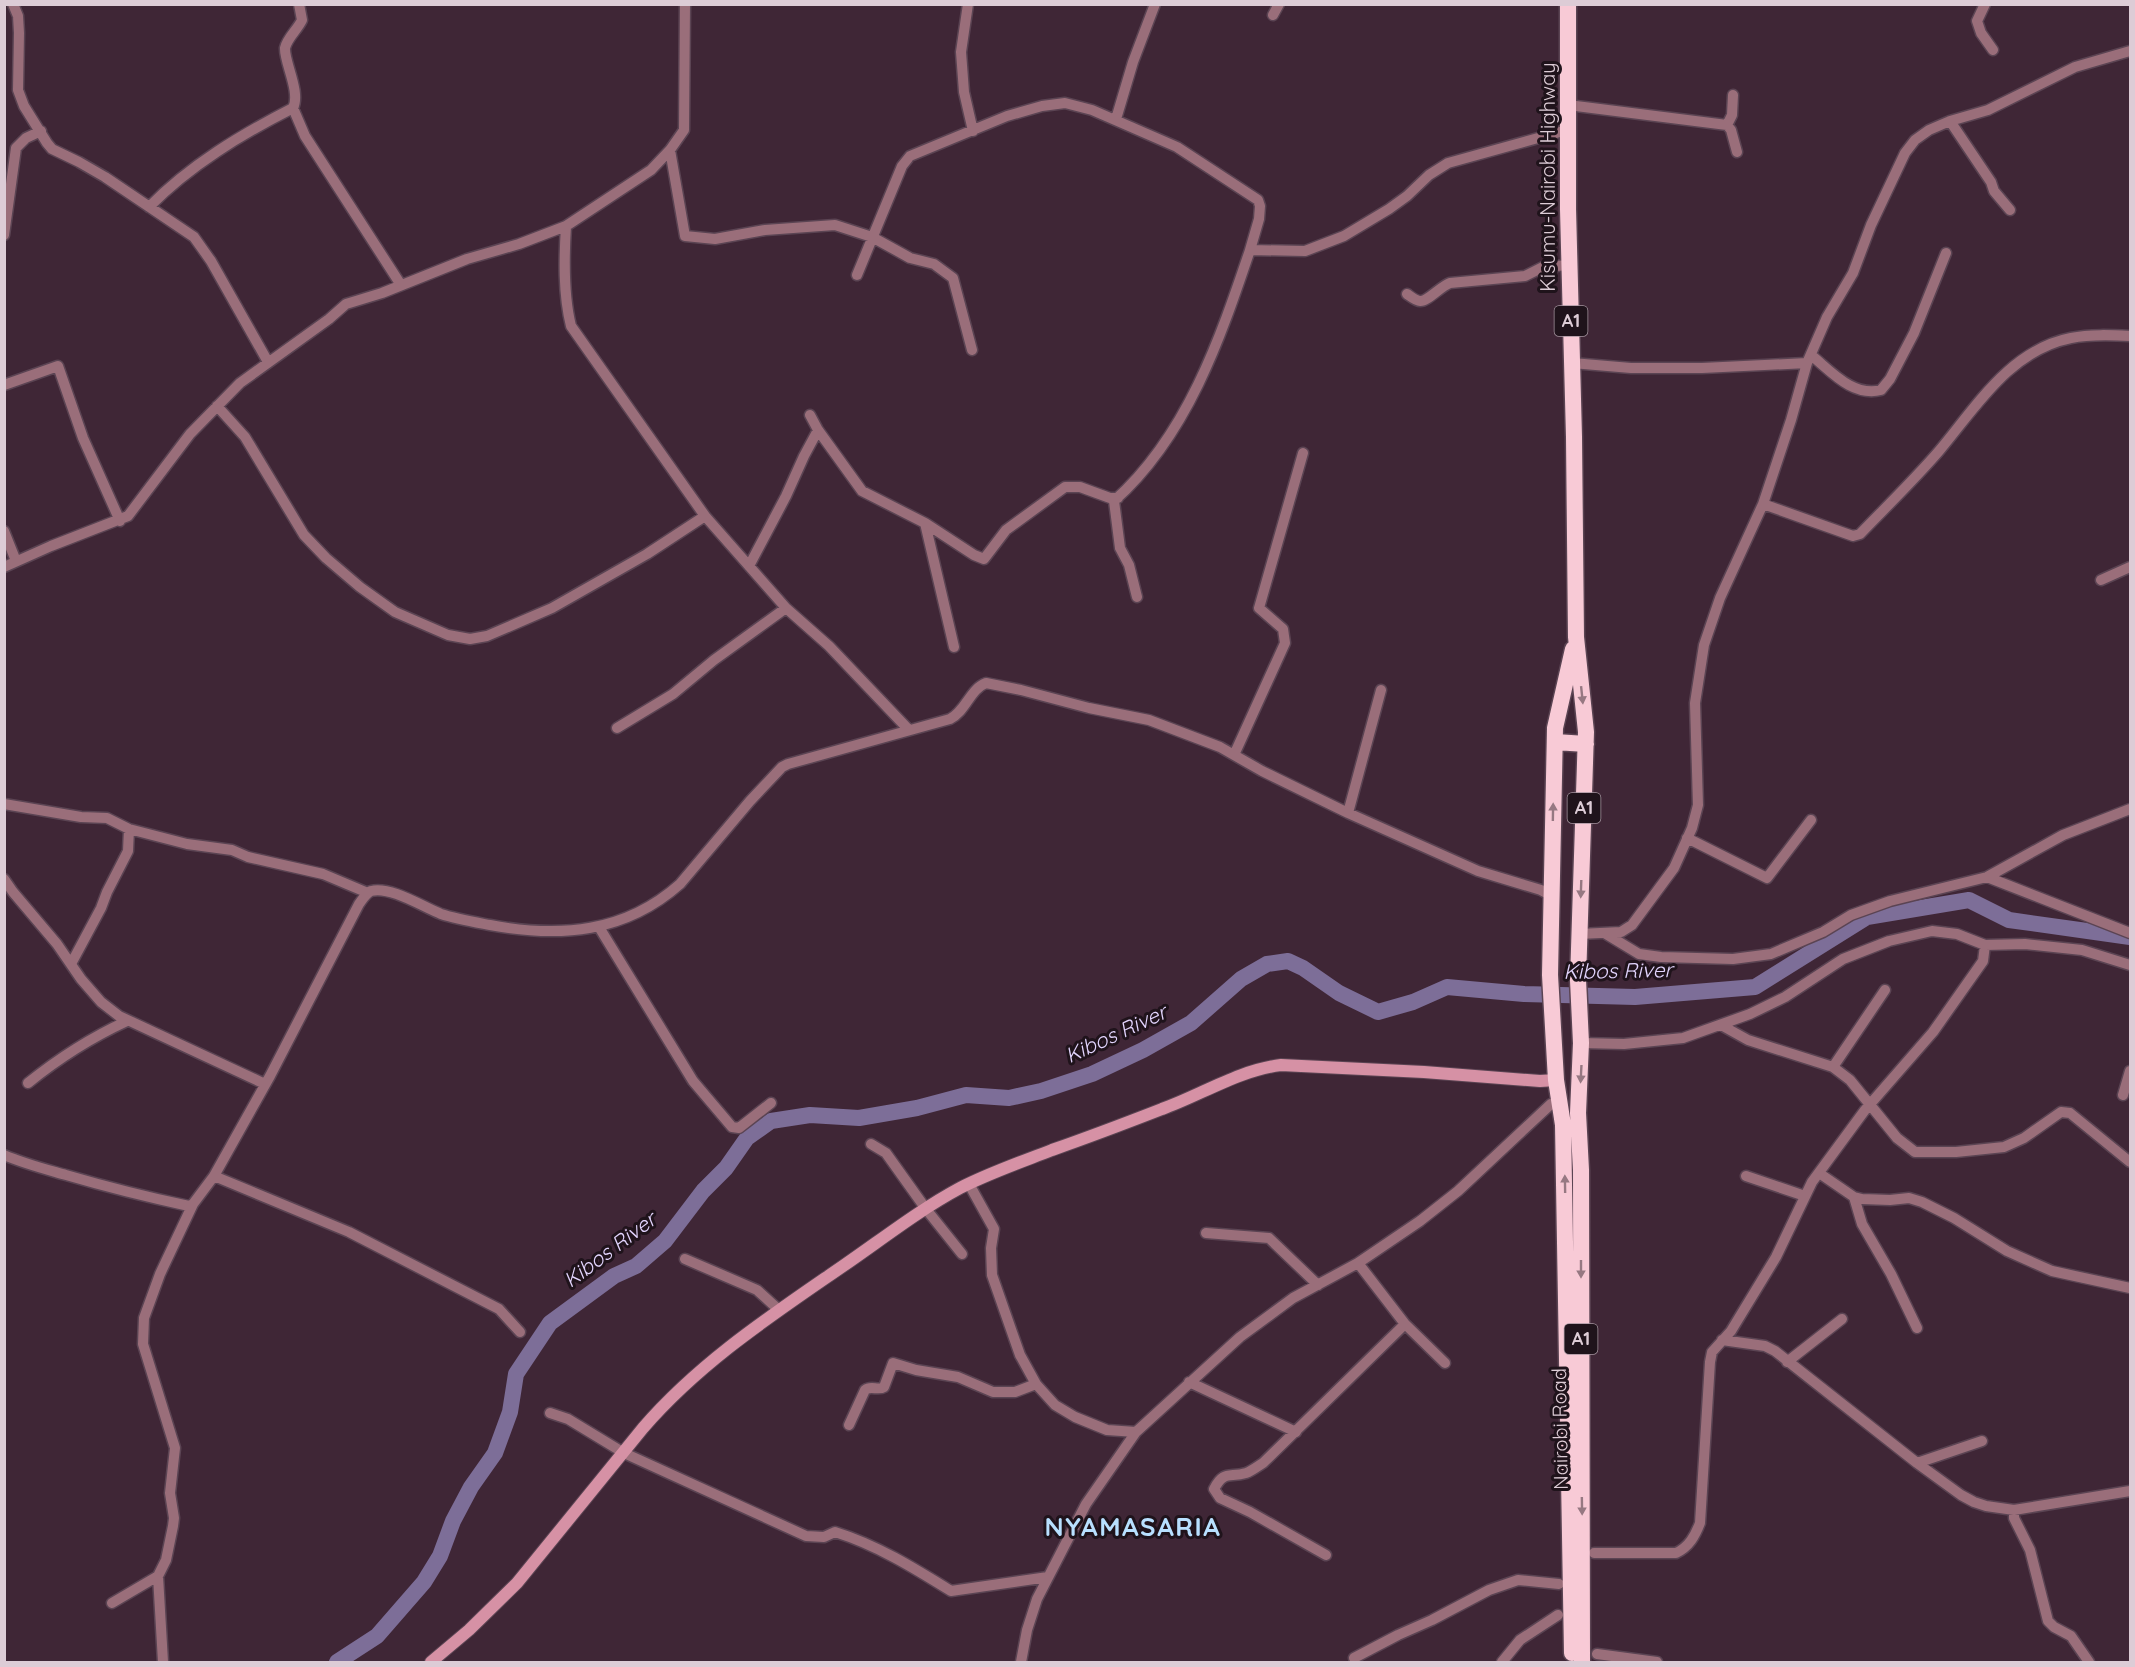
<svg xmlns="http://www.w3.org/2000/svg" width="2135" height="1667" viewBox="0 0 2135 1667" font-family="Quicksand,sans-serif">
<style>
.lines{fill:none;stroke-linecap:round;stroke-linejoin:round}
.river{stroke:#7d6e98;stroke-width:16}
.minor-casing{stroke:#5b4453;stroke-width:13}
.secondary-casing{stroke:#5b4453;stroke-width:14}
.trunk-casing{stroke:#5b4453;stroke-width:19}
.minor{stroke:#9a6e7a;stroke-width:10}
.secondary{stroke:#d691a5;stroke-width:12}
.trunk{stroke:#f8cad6;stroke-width:16}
.oneway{fill:#967882}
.labels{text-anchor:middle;stroke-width:6;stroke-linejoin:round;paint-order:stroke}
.shield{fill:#1f131b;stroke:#a4949e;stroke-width:1.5}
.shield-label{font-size:18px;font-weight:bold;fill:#ddccd6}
.street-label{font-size:20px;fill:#ddccd6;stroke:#1f131b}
.water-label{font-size:21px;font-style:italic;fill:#e3d5fe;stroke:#1f131b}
.district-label{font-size:26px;font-weight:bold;letter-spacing:1.5px;fill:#b8e0ff;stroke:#1f131b}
</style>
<rect width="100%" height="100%" fill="#3f2636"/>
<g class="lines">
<path class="river" d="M 337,1662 L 377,1636 L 424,1582 L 440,1556 L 453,1521 L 471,1487 L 495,1453 L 510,1412 L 516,1374 L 550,1323 L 614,1276 L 636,1266 L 665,1241 L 703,1191 L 726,1168 L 747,1138 L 771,1121 L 810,1115 L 859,1118 L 917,1108 L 966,1095 L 1009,1098 L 1041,1091 L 1092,1074 L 1143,1050 L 1191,1023 L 1241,979 L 1267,964 L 1288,961 L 1303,968 L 1339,993 L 1378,1012 L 1413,1002 L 1447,987 L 1524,994 L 1635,997 L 1755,987 L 1867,917 L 1969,900 L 2009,920 L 2130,937"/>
<g class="minor-casing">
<path id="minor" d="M 13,4 L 18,16 L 19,33 L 18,90 L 24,106 L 47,143 L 52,149 L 79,162 L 105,177 L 194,237 L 211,261 L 268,362
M 968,4 L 961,52 L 964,92 L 973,131
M 1985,4 L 1977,21 L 1981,33 L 1993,50
M 1273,15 L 1279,4
M 1568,105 L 1727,125 L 1731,130 L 1737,152
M 293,108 L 305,136 L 401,285
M 1116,119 L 1133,62 L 1155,4
M 1950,121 L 1991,182 L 1994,191 L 2010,210
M 1727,125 L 1732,115 L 1733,95
M 670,150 L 685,236 L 715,239 L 765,230 L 835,225 L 872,237 L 910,258 L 934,264 L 953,278 L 972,350
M 149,207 C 190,165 242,134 293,108 C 301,92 284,62 285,48 C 287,38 298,29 302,20 L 299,4
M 566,226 C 564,258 563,294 571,326 L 705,516
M 4,235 L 16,148 L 26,138 L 41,131
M 857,275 L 902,166 L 910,156 L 1007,116 L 1042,106 L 1065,103 L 1092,110 L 1177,147 L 1258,200 L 1260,206 L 1259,219 L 1250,250
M 1407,294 C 1410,296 1416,301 1420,301 C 1427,302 1441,286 1450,283 L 1525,276 L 1543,267 L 1569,265
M 1811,355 C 1831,371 1852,397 1881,390 L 1890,379 L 1914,333 L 1946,253
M 1572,363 L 1631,368 L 1702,368 L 1807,363
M 4,385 L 58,366 L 83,438 L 120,521
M 217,406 L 245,437 L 304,535 L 326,558 L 360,587 L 395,612 L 448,635 L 470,639 L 487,636 L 552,608 L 647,554 L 705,516 L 786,608 L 829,646 L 909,730
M 810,415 L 818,430 L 862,491 L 925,523 L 974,555 L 984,559 L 1006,530 L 1065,487 L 1080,487 L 1110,498 L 1118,498
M 1763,504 L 1853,536 L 1860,534 C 1886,507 1914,480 1939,451 C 1976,407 2010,350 2071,338 C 2090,334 2111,335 2130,336
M 925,523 L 954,647
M 4,531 L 16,561
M 749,566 L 786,496 L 804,456 L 818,430
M 4,567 L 51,546 L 128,516 L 190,434 L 240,383 L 329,319 L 346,304 L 382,293 L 467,259 L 519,244 L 566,226 L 651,170 L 670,150 L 684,130 L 685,4
M 2101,580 L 2130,567
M 1137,597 L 1129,565 L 1120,548 L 1114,501 C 1187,436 1220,339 1250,250 L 1305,251 L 1344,236 L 1389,209 L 1407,196 L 1429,175 L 1448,163 L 1567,130
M 617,728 L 673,694 L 714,660 L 786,608
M 1234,755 L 1285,643 L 1283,629 L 1259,608 L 1303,453
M 4,804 L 81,817 L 107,818 L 129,829 L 187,844 L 232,850 L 248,857 L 323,874 L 368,893
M 1348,813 L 1381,690
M 1687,838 L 1767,878 L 1811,820
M 1987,877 L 2130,933
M 4,879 L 13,892 L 57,944 L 81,979 L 101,1002 L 119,1016 L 265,1084
M 599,927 L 693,1081 L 732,1127 L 739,1128 L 771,1103
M 1579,934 L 1621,932 L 1632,925 L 1674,868 L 1692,828 L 1698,805 L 1695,703 L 1704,645 L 1720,598 L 1763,504 L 1791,420 L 1807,363 L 1827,317 L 1853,273 L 1871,225 L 1905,153 L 1915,140 L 1929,130 L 1950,121 L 1988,110 L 2075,67 L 2130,51
M 1606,934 L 1639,954 L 1661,957 L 1733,959 L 1771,954 L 1823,932 L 1851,915 L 1890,901 L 1987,877 L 2063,835 L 2130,809
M 71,964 L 101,908 L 107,892 L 128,851 L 129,829
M 1721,1025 L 1748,1040 L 1833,1067 L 1850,1080 L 1897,1138 L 1915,1152 L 1956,1152 L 2004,1147 L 2024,1138 L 2061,1112 L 2070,1113 L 2130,1162
M 1581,1043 L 1624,1044 L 1683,1038 L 1750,1014 L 1785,997 L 1843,959 L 1889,941 L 1932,931 L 1957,934 L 1985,945 L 2025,944 L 2082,950 L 2130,965
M 1833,1067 L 1885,990
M 28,1083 C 59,1058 90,1038 127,1021
M 2123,1095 L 2130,1071
M 871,1144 L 886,1153 L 926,1209 L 962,1254
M 4,1155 C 25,1164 45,1169 66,1175 C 107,1187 147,1197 189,1206 L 193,1204 L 214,1176 L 270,1076 L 359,904 C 362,900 366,893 371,891 C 391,886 423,907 441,914 C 456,919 474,922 490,925 C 560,938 625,933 680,884 L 750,801 L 782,767 L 788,764 L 950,719 C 966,711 970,689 986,683 L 1021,690 L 1089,708 L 1149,720 L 1220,747 L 1262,771 L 1348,813 L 1478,871 L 1541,890 L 1552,896
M 1819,1173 L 1854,1197 L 1862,1199 L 1890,1200 L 1909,1198 L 1922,1202 L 1954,1218 L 2007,1251 L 2052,1271 L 2130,1288
M 214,1176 L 349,1232 L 499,1309 L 520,1332
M 1746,1176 L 1805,1196
M 969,1184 L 994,1229 L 991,1248 L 992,1275 L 1020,1355 L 1036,1384 L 1055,1405 L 1075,1417 L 1107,1430 L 1136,1432
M 1854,1197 L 1862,1224 L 1891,1274 L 1917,1328
M 1206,1233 L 1269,1238 L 1318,1285
M 685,1259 L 757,1290 L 779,1310
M 1358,1263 L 1405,1324 L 1445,1363
M 1722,1340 L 1765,1346 L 1775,1351 L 1917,1463 L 1961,1495 L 1974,1502 L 1986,1506 L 2014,1510 L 2130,1491
M 1787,1362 L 1842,1319
M 1189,1382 L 1296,1432
M 550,1413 L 568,1419 L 624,1453 L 806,1536 L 824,1537 L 835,1532 C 877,1545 914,1568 951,1591 L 1048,1577
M 849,1425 L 865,1390 C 871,1385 878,1391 884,1387 L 893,1363 L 916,1370 L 958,1377 L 993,1392 L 1015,1392 L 1036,1384
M 1917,1463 L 1982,1441
M 2014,1510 L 2014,1518 L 2030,1550 L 2048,1621 L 2054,1627 L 2071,1636 L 2089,1662
M 1594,1553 L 1676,1553 C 1689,1547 1695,1536 1700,1523 L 1710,1362 L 1712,1352 L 1731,1331 L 1776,1257 L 1812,1182 L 1865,1110 L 1933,1032 L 1983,961 L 1985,945
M 1326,1555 L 1250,1512 L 1220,1498 L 1214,1489 C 1224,1470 1229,1478 1246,1473 C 1252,1471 1258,1466 1263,1463 L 1405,1324
M 158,1576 L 163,1662
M 112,1603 L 158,1576 L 166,1560 L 173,1526 L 174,1518 L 170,1493 L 175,1448 L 143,1344 L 144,1318 L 160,1274 L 193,1204
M 1597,1654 L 1657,1662
M 1354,1658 L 1398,1635 L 1432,1620 L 1489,1590 L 1518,1580 L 1559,1584
M 1021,1662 L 1027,1630 L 1037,1599 L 1086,1504 L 1136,1432 L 1240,1337 L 1293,1298 L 1358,1263 L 1420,1221 L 1458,1191 L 1551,1104
M 1502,1662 L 1520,1640 L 1558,1615"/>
</g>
<g class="secondary-casing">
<path id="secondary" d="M 431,1662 L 469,1630 L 517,1583 L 643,1428 C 700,1362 772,1315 843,1266 C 881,1240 919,1210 960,1188 C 989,1173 1021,1162 1052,1150 C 1089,1137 1126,1123 1162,1109 C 1201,1095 1239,1070 1281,1065 L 1424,1072 L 1540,1081 L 1556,1080"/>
</g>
<g class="trunk-casing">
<path id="trunk" d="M 1568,4 L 1568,209 L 1574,437 L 1576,637 L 1586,732 L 1578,980 L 1581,1043 L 1578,1113 L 1581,1170 L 1582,1662
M 1555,742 L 1586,744
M 1572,1653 L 1563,1125 L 1556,1080 L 1550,975 L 1555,728 L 1573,649"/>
</g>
<use href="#minor" class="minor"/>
<use href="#secondary" class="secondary"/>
<use href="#trunk" class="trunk"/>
</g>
<defs><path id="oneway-solid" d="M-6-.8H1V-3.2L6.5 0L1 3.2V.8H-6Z" transform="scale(1.5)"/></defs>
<g class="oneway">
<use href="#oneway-solid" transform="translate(1582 695) rotate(84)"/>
<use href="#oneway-solid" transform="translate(1553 812) rotate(-89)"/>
<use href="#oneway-solid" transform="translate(1581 889) rotate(92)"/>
<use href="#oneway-solid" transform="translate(1581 1074) rotate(93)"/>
<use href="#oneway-solid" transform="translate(1565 1184) rotate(-91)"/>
<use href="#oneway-solid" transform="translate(1581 1269) rotate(90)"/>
<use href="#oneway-solid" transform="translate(1582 1506) rotate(89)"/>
</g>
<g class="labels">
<g class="shield">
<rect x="1554.5" y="306" width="33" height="30" rx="4.5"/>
<rect x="1567.5" y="793" width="33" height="30" rx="4.5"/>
<rect x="1564.5" y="1324" width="33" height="30" rx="4.5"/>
</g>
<g class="shield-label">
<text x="1571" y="327">A1</text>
<text x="1584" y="814">A1</text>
<text x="1581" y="1345">A1</text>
</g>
<g class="street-label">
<text transform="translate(1548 177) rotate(-90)" y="7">Kisumu-Nairobi Highway</text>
<text transform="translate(1560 1429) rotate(-91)" y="7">Nairobi Road</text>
</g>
<g class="water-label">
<text transform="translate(1618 971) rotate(-1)" y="7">Kibos River</text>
<text transform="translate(1116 1034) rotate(-25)" y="7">Kibos River</text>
<text transform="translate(610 1250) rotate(-37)" y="7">Kibos River</text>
</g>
<g class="district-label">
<text x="1133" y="1536">NYAMASARIA</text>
</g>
</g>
<rect width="2135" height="1667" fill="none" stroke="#ddccd6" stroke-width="12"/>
</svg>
